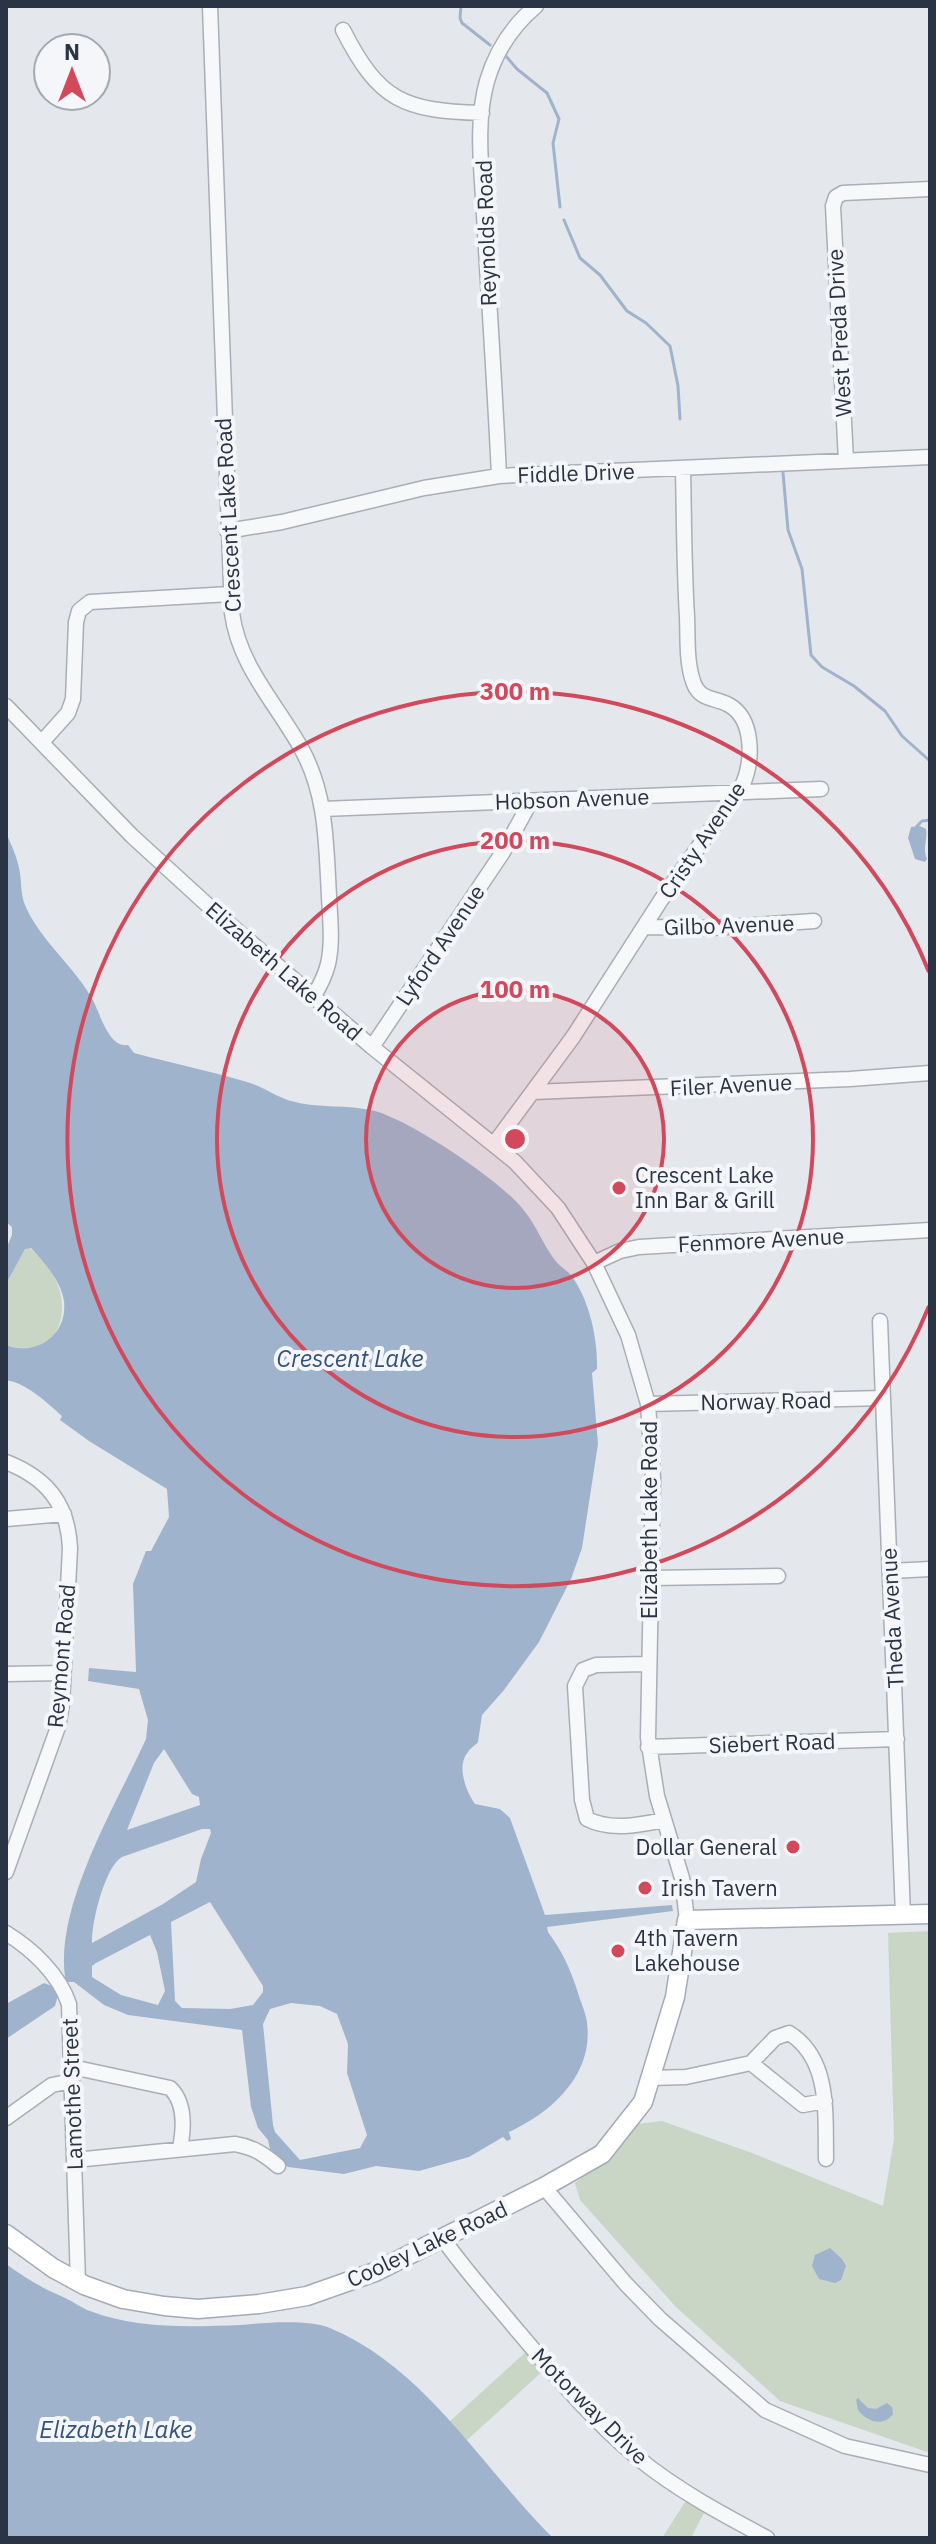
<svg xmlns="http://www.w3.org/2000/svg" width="936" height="2544" viewBox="0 0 936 2544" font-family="'IBM Plex Sans',sans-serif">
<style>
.green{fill:#c9d6c5}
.water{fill:#9fb4cc;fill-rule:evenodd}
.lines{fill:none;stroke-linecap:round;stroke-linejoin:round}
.stream{stroke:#9fb4cc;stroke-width:3}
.minor-casing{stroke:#a9aeb7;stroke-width:17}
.major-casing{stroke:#a3abb8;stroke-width:21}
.minor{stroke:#f7f8fa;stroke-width:14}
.major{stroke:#fff;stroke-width:18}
.ring{fill:none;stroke:#d1495b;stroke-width:4}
.poi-dot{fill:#d1495b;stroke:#f4f6f9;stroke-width:3}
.labels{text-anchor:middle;stroke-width:8;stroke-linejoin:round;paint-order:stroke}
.street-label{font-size:22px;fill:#2b3445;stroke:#f4f6f9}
.poi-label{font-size:22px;fill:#2b3445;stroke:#f4f6f9;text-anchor:start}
.water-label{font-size:24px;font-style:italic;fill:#34527a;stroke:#f4f6f9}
.centre{fill:#d1495b;stroke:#f4f6f9;stroke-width:4}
.ring-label{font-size:24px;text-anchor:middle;font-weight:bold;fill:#d1495b;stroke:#f4f6f9;stroke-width:8;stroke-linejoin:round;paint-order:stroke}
</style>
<rect width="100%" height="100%" fill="#e4e7ec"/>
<path class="green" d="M 28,1247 C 58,1269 75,1309 50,1341 C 38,1349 19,1350 6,1345 L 6,1284 L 25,1249 Z
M 930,1931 L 930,2453 L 780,2401 L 675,2306 L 580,2200 L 575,2183 L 595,2167 L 637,2124 L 662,2121 L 752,2153 L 883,2206 L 894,2139 L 888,1933 Z
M 529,2349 L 545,2369 L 466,2441 L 449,2422 Z
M 687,2499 L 705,2511 L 691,2538 L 662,2538 Z"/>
<path class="water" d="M 920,826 L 926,829 C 928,840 922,848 927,859 L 925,862 L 915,859 L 908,838 L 911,827 Z
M 6,833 C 11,844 17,857 19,868 C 22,880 20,893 25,905 C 38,937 72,965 90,995 C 100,1010 107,1048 128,1045 L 134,1053 C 172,1063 210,1071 247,1082 C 262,1086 276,1097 291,1101 C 319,1109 347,1104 375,1111 C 411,1121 498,1179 522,1208 C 536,1224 542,1243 554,1259 C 560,1268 570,1271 575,1281 C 590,1304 598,1341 597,1369 L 592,1373 L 598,1444 L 582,1548 L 571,1579 L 539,1642 L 504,1690 L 482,1715 L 478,1742 C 475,1746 470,1748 468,1752 C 456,1766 466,1791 475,1804 L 500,1809 L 510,1818 L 545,1915 L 672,1905 L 673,1911 L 547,1927 L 548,1932 C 562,1951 571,1970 578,1993 C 581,2003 586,2013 587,2023 C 594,2075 551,2113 509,2132 L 511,2139 L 507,2141 L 503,2137 L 469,2157 L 419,2171 L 376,2166 L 344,2174 L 288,2167 L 271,2154 L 268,2140 L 258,2128 L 251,2107 L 242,2030 L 128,2015 L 104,2005 L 74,1982 L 68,1982 L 56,1990 L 58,1995 L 55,2006 L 6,2039 L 6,2004 L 44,1983 L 52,1986 L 65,1977 C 55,1905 116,1805 146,1739 L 148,1720 L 139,1689 L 88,1681 L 89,1668 L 136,1672 L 133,1584 L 146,1551 L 151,1551 L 169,1517 L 167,1489 L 89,1441 L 60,1420 L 62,1416 C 46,1402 28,1384 6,1380 L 6,1345 C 36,1357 68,1335 64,1301 C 61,1281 44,1262 31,1248 L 25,1249 L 6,1284 L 6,1249 L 12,1235 L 12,1227 L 6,1222 ZM 164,1749 L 192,1794 L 199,1797 L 200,1805 L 127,1830 L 154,1763 ZM 202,1829 L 210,1829 L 211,1833 L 201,1859 L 196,1882 L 163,1904 L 92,1943 C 91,1924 105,1866 122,1857 ZM 210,1902 L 263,1986 L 263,1992 L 253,2005 L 230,2009 L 182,2008 L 175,2001 L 171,1922 ZM 150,1935 L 157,1952 L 165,1991 L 158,2005 L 121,1995 L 92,1977 L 92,1966 L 96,1963 ZM 291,2003 L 320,2006 L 337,2014 L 348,2044 L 347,2073 L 367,2135 L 360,2148 L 300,2160 L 275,2132 L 273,2125 L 263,2024 L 270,2009 Z
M 830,2248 L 842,2259 L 846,2266 L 841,2280 L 835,2283 L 819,2279 L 812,2266 L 815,2255 Z
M 6,2264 C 25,2278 42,2288 63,2297 C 73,2301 81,2308 90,2311 C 137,2329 190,2327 240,2325 C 264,2323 308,2319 330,2328 C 427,2369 481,2467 553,2538 L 6,2538 Z
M 858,2398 L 868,2408 L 876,2409 L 887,2403 L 892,2407 L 893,2414 C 882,2428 867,2421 858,2410 L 856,2400 Z"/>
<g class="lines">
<path class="stream" d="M 461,6 L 460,18 L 462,23 L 490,45
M 505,55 L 517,69 L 547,93 L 559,119 L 553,143 L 560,207
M 564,220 L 580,258 L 600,275 L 627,311 L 646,323 L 670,346 L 678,386 L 680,419
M 783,473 L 788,530 L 802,569 L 811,655 L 822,667 L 854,686 L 885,711 L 902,736 L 930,761
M 917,826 L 922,821 L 930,820"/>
<g class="minor-casing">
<path id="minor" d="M 210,6 L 232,613 C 239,666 276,703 301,748 C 327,794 326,845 329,896 C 330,919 333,942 328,964 C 325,976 320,986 313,997
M 343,30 C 379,101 404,111 482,113
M 846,461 L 833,206 L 836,197 L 843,193 L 930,189
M 499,476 C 495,389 489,302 484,215 C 482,172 475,123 487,81 C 496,51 512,26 536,6
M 227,531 L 282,522 L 424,488 L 499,476 L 930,457
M 6,706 L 132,836 L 213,910 L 372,1047 L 515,1162 L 558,1208 L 594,1263 L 628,1335 L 648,1404 L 653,1478 L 648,1738 L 657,1796 L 682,1878 L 687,1920
M 42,742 L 68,713 L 73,699 L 76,622 L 79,611 L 90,602 L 230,594
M 323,809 L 821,789
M 644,927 L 712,928 L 814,921
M 372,1047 L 503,852 L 531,801
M 533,1092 L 850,1079 L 930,1073
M 494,1144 L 573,1037 L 661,900 L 743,784 C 753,760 754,719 729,705 C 715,697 701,701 694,684 C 686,663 688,639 687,617 C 684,567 684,518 683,468
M 594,1263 L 620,1251 L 639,1247 L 930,1230
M 880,1321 L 903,1915
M 648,1404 L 883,1398
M 6,1462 C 47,1478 68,1504 70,1548 L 62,1704 L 58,1727 L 6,1872
M 6,1519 L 64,1514
M 891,1571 L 930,1569
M 650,1578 L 778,1576
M 648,1664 L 596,1665 L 583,1670 L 575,1686 L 582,1800 L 587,1819 C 611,1831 639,1825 664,1820
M 6,1674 L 63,1673
M 648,1747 L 897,1739
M 6,1933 C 32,1949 59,1974 69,2004 L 78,2282
M 751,2063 L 803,2105 L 825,2101
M 72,2067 L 170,2088 C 186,2103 184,2128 180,2148
M 650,2078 L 686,2077 L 751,2063 L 775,2038 L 789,2033 C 831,2059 825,2115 826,2159
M 6,2118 L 52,2085 L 72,2081
M 75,2160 L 235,2144 C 253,2147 264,2154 278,2166
M 544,2187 L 625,2283 L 660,2319 L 765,2410 L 845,2446 L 930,2465
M 443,2239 C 465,2270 491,2299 516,2329 C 554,2374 592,2420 638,2458 C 677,2490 722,2514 767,2538"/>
</g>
<g class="major-casing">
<path id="major" d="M 6,2234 L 53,2268 L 84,2285 L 123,2299 L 164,2306 L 198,2309 L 259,2304 L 307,2296 L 375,2272 L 544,2187 L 602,2154 L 643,2102 L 675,1997 L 687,1920 L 930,1914"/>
</g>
<use href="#minor" class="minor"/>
<use href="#major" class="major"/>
</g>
<circle cx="515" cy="1139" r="149" fill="#d1495b" fill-opacity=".12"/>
<g class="ring">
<circle cx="515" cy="1139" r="149"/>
<circle cx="515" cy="1139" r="298"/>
<path d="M929 1306A447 447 0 1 1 929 972"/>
</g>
<g class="poi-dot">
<circle cx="619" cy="1188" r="8"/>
<circle cx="793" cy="1847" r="8"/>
<circle cx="645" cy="1888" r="8"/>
<circle cx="618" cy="1951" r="8"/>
</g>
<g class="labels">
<g class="street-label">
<text transform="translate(486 233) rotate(-92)" y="8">Reynolds Road</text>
<text transform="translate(839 333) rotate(-93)" y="8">West Preda Drive</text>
<text transform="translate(576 473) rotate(-2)" y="8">Fiddle Drive</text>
<text transform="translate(228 515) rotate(-93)" y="8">Crescent Lake Road</text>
<text transform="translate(572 799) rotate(-2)" y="8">Hobson Avenue</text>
<text transform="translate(702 840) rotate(-56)" y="8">Cristy Avenue</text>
<text transform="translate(729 925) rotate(-2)" y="8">Gilbo Avenue</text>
<text transform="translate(440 945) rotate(-56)" y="8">Lyford Avenue</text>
<text transform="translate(284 971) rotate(41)" y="8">Elizabeth Lake Road</text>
<text transform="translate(731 1085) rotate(-3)" y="8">Filer Avenue</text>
<text transform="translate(761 1240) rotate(-3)" y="8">Fenmore Avenue</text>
<text transform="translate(766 1401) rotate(-1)" y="8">Norway Road</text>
<text transform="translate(649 1520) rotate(-90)" y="8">Elizabeth Lake Road</text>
<text transform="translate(892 1618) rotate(-93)" y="8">Theda Avenue</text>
<text transform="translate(61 1656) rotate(-85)" y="8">Reymont Road</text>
<text transform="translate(772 1743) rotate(-2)" y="8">Siebert Road</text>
<text transform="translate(72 2094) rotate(-92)" y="8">Lamothe Street</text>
<text transform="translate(427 2244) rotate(-25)" y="8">Cooley Lake Road</text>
<text transform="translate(590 2406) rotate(45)" y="8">Motorway Drive</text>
</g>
<g class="poi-label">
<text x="635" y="1183">Crescent Lake<tspan x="635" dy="25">Inn Bar &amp; Grill</tspan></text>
<text x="777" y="1855" text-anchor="end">Dollar General</text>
<text x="661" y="1896">Irish Tavern</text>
<text x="634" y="1946">4th Tavern<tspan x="634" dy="25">Lakehouse</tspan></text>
</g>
<g class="water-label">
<text x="350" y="1367">Crescent Lake</text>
<text x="116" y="2438">Elizabeth Lake</text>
</g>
</g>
<circle cx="515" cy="1139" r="12" class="centre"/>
<g class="ring-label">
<text x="515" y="700">300 m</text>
<text x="515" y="849">200 m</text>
<text x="515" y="998">100 m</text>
</g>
<rect width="936" height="2544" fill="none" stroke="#2b3445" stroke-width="16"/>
<g transform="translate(72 72)"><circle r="38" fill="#f4f6f9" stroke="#a4a8b1" stroke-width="2"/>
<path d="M0-6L14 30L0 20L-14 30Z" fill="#d1495b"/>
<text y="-12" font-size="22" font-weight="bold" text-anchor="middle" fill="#2b3445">N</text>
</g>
</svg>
